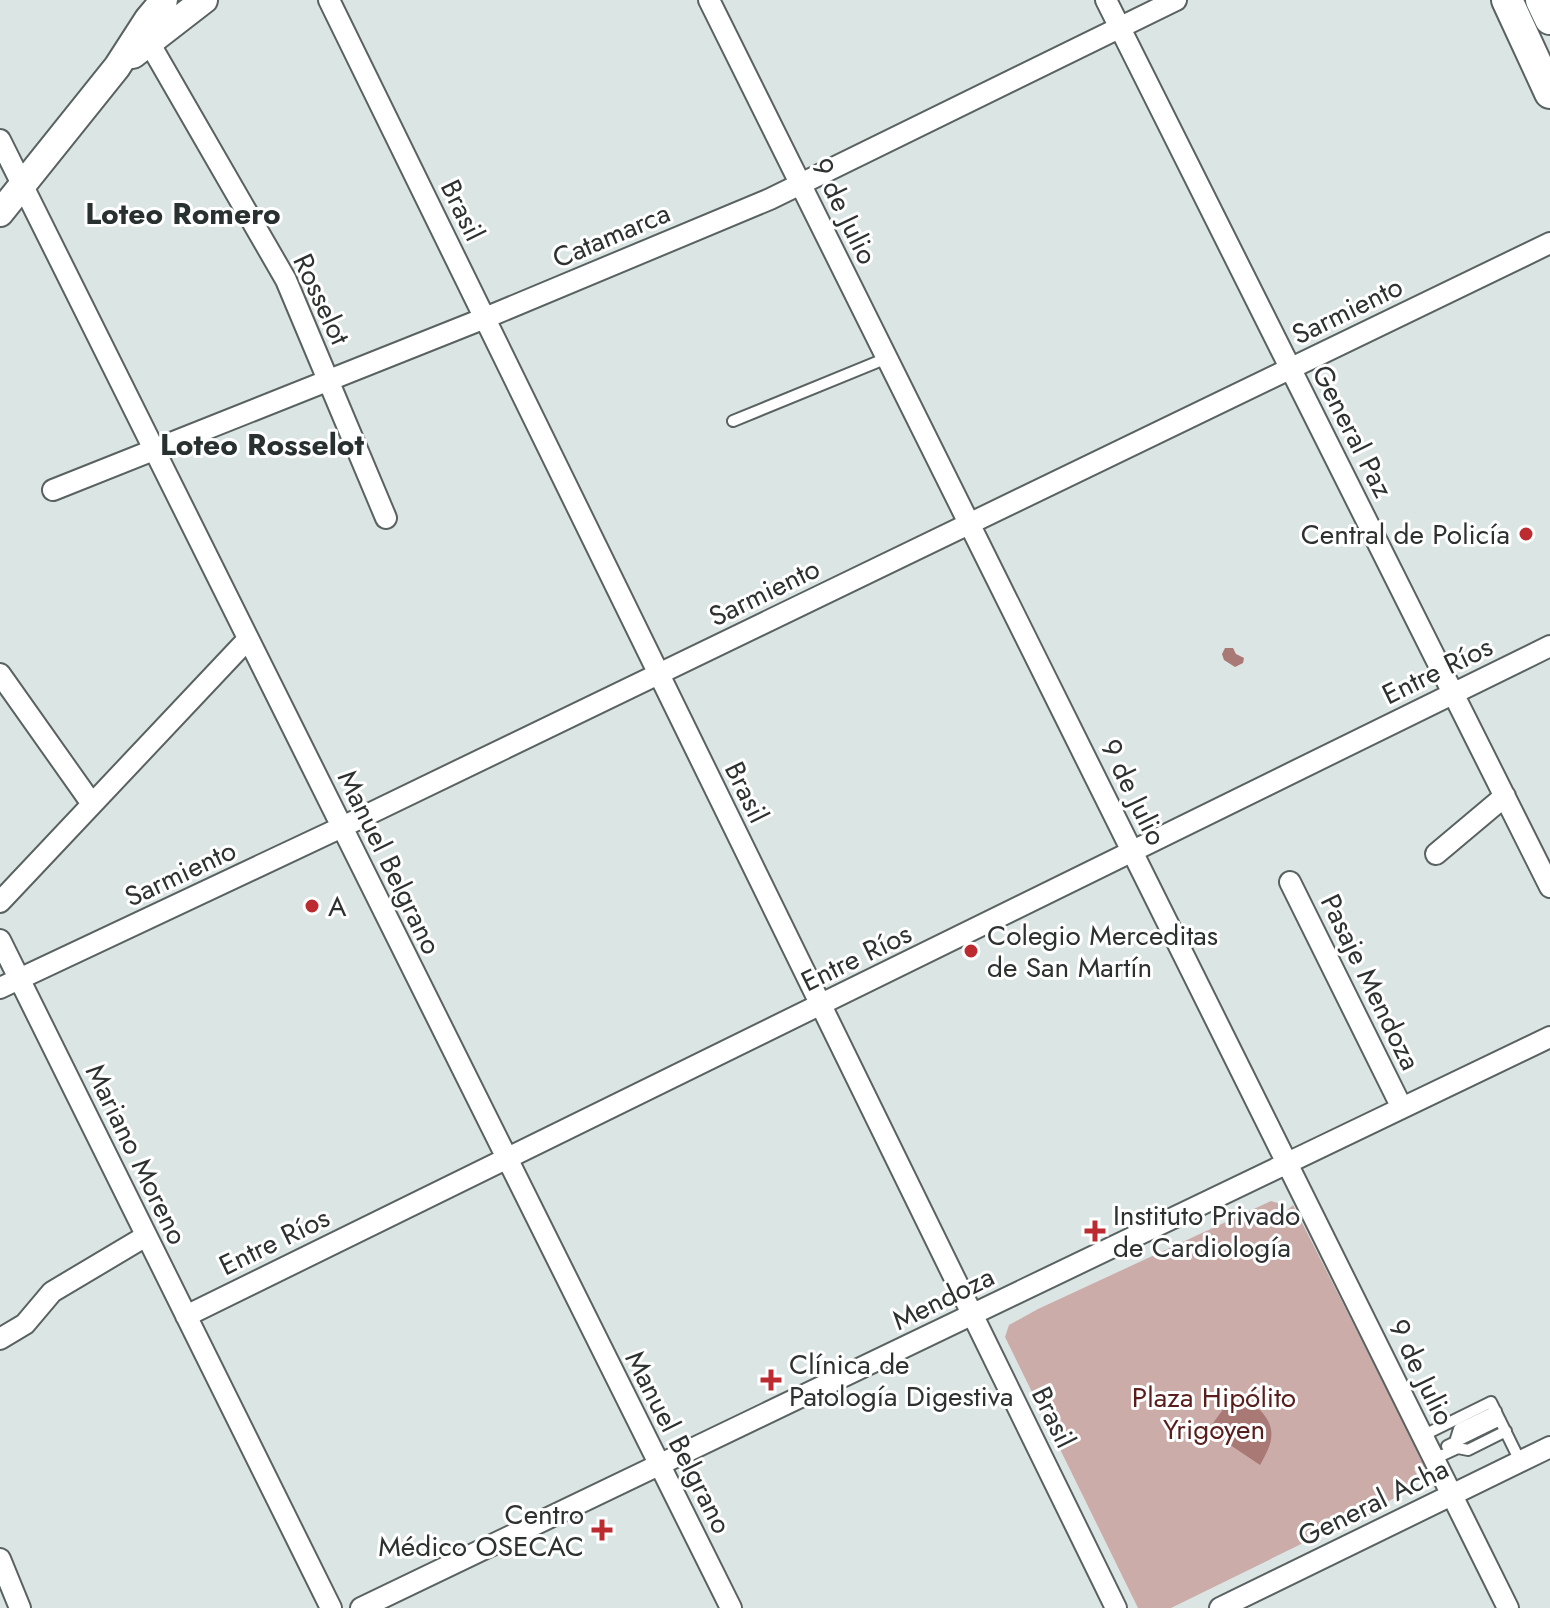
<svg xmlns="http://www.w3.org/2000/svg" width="1550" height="1608" viewBox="0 0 1550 1608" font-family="Jost,sans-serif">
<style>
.green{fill:#ccaca9}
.water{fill:#a87975}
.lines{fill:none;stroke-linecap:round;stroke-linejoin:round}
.service-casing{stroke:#596261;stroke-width:14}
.minor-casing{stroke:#596261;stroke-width:24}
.tertiary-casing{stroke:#596261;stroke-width:30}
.secondary-casing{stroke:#596261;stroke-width:34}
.service{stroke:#fff;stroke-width:10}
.minor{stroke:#fff;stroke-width:20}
.tertiary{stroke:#fff;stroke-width:26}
.secondary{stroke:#fff;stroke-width:30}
.poi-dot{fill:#bb2b2f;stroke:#fff;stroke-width:3}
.labels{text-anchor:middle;stroke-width:6;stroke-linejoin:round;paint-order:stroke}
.street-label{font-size:28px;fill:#2d3130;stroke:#fff}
.poi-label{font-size:28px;fill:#2d3130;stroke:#fff;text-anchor:start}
.park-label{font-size:28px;fill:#591d1b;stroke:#fff}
.neighbourhood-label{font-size:30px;font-weight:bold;fill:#293030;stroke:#fff}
</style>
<rect width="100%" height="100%" fill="#dbe5e4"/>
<path class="green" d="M 1271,1201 L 1281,1204 L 1285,1212 L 1293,1205 L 1426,1467 L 1414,1469 L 1418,1477 L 1414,1489 L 1380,1505 L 1383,1509 L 1342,1529 L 1342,1524 L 1171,1608 L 1138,1608 L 1005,1337 L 1009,1325 L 1038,1309 Z"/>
<path class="water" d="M 1225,648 L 1233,648 L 1236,654 L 1244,658 L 1243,663 L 1235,667 L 1224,660 L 1222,654 Z
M 1240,1404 L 1260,1410 C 1279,1430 1271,1445 1260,1465 L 1208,1430 L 1224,1408 Z"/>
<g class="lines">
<g class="service-casing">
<path id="service" d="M 733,421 L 887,358
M 1422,1436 L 1491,1402 L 1520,1461
M 1455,1442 L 1459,1429 L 1496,1411
M 1447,1446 L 1500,1420
M 1434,1459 L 1458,1448 L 1468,1450 L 1506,1431"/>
</g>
<g class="minor-casing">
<path id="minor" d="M 329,0 L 1116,1608
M 709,0 L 1508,1608
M 1106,0 L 1550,887
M 143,32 L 286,280 L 386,518
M 0,140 L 731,1608
M 53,490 L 485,318 L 770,199 L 1176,0
M 0,674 L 92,804
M 1436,854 L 1505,796
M 1290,882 L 1402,1108
M 0,902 L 248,639
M 0,940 L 331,1608
M 0,988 L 342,827 L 1550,243
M 186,1316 L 1550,646
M 0,1339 L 25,1324 L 52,1292 L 146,1236
M 0,1559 L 20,1608
M 361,1608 L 1550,1037
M 1220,1608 L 1550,1447"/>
</g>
<g class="tertiary-casing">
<path id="tertiary" d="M 133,55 L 204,0
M 0,213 L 117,67 L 148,19 L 164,0"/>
</g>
<g class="secondary-casing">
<path id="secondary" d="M 1507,0 L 1550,93
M 1541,0 L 1550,19"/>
</g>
<use href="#service" class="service"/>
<use href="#minor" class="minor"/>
<use href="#tertiary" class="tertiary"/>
<use href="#secondary" class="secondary"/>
</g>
<g class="poi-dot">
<circle cx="1526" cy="534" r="8"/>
<circle cx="312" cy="906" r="8"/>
<circle cx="971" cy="951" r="8"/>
<path d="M1091 1219h8v8h8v8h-8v8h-8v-8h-8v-8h8z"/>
<path d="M767 1368h8v8h8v8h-8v8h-8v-8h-8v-8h8z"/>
<path d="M598 1518h8v8h8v8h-8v8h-8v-8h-8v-8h8z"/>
</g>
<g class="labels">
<g class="street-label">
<text transform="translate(463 210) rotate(64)" y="10">Brasil</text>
<text transform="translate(845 211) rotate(64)" y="10">9 de Julio</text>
<text transform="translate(611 235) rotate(-23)" y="10">Catamarca</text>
<text transform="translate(322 299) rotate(65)" y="10">Rosselot</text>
<text transform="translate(1347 310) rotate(-26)" y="10">Sarmiento</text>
<text transform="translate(1353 431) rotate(63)" y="10">General Paz</text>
<text transform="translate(764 592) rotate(-26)" y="10">Sarmiento</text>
<text transform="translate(1437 670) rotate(-26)" y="10">Entre Ríos</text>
<text transform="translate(747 792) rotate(64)" y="10">Brasil</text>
<text transform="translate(1134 792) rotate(64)" y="10">9 de Julio</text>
<text transform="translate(390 862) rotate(64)" y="10">Manuel Belgrano</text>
<text transform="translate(180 873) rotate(-25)" y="10">Sarmiento</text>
<text transform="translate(856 957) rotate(-26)" y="10">Entre Ríos</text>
<text transform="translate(1371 982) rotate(64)" y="10">Pasaje Mendoza</text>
<text transform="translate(137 1154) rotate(64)" y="10">Mariano Moreno</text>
<text transform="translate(274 1241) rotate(-26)" y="10">Entre Ríos</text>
<text transform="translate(943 1298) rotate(-26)" y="10">Mendoza</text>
<text transform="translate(1422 1372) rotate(64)" y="10">9 de Julio</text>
<text transform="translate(1054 1417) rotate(64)" y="10">Brasil</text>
<text transform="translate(679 1442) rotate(63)" y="10">Manuel Belgrano</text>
<text transform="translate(1373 1502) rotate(-26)" y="10">General Acha</text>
</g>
<g class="poi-label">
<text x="1510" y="544" text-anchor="end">Central de Policía</text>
<text x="328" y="916">A</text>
<text x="987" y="945">Colegio Merceditas<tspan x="987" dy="32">de San Martín</tspan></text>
<text x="1113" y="1225">Instituto Privado<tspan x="1113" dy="32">de Cardiología</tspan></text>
<text x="789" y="1374">Clínica de<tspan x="789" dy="32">Patología Digestiva</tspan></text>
<text x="584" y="1524" text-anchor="end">Centro<tspan x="584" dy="32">Médico OSECAC</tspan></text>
</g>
<g class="park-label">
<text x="1214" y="1407">Plaza Hipólito<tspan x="1214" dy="32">Yrigoyen</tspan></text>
</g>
<g class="neighbourhood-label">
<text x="183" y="224">Loteo Romero</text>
<text x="262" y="455">Loteo Rosselot</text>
</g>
</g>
</svg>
